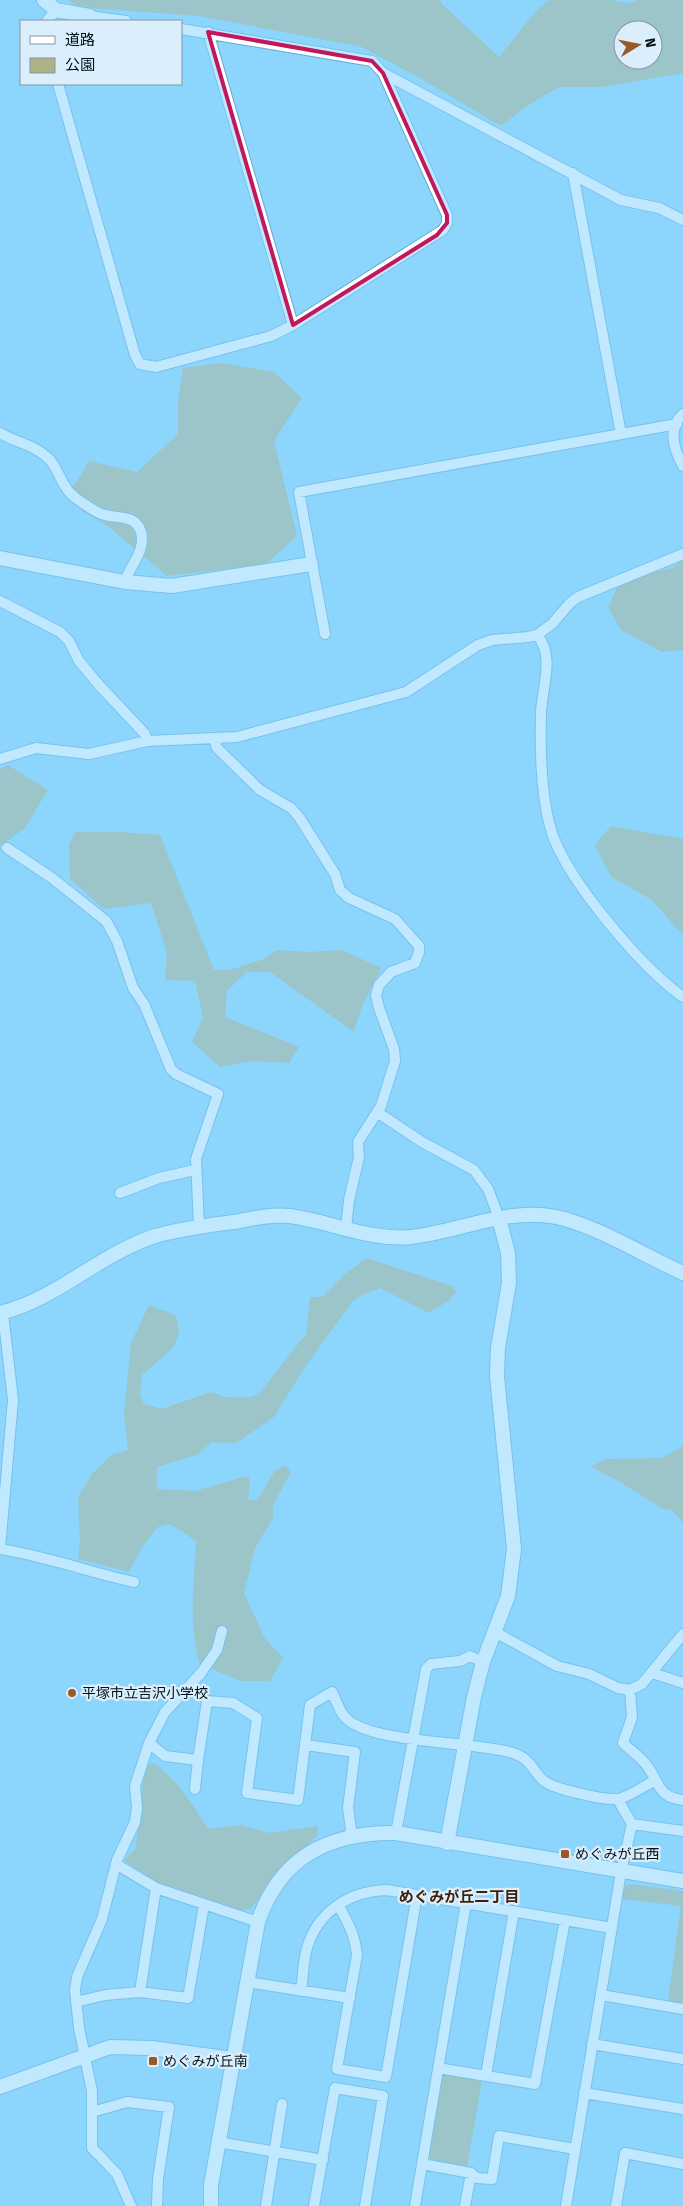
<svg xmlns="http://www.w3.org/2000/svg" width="683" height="2206" viewBox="0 0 683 2206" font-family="'Fira Sans','Noto Sans JP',sans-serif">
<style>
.green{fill:#adb287;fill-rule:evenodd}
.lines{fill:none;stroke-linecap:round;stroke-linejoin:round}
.street-casing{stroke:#62aad0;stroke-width:12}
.secondary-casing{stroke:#62aad0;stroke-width:16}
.street{stroke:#fff;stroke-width:10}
.secondary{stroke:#fff;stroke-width:14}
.marked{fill:none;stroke:#c2185b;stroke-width:4;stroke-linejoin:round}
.poi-dot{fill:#9a5727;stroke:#daeffb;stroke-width:2}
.labels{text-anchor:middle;stroke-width:4.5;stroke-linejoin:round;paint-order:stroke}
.poi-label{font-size:14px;fill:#000e19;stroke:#daeffb;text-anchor:start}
.neighbourhood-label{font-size:15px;font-weight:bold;fill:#3f1f08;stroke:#daeffb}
</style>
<rect width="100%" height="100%" fill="#8cd5fd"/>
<path class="green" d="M 69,0 L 440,0 L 442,4 L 499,57 L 537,10 L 549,0 L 610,0 L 630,3 L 637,0 L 683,0 L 683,73 L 602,87 L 558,87 L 526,107 L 501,126 L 416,76 L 362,47 L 199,16 L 77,7 ZM 623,30 L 653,30 L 653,60 L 623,60 Z
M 221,363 L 274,372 L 302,398 L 274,441 L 297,536 L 266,564 L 167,576 L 109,527 L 83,511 L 68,496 L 89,461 L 137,472 L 178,434 L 178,401 L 183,368 Z
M 683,557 L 683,650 L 662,652 L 621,630 L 608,607 L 622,578 L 673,568 Z
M 8,765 L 48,790 L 24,829 L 0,846 L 0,769 Z
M 611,826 L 683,839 L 683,934 L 678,930 L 652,900 L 611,877 L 595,845 Z
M 75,832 L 120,832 L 160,835 L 214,970 L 230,970 L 264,959 L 277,950 L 308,952 L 342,950 L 381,968 L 362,1006 L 354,1032 L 270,972 L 247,972 L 227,991 L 225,1017 L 299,1047 L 289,1063 L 253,1061 L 220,1067 L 192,1042 L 203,1017 L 195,981 L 165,980 L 167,953 L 151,903 L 104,909 L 70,879 L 69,845 Z
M 366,1258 L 453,1286 L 456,1292 L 448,1301 L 429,1313 L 380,1288 L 362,1295 L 352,1302 L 303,1370 L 274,1417 L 236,1443 L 212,1442 L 197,1455 L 157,1467 L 157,1489 L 195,1491 L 240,1478 L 249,1477 L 250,1485 L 248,1500 L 258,1499 L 274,1472 L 284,1465 L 291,1472 L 273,1505 L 273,1518 L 255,1548 L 244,1593 L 264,1637 L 283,1658 L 270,1681 L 241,1681 L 200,1664 C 188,1628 194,1578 196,1541 L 170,1524 L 158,1527 L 142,1547 L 129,1572 L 78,1559 L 80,1540 L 78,1497 L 92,1474 L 111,1455 L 128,1450 L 124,1414 L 131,1343 L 149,1305 L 176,1315 L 179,1334 L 173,1348 L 142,1375 L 140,1395 L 144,1404 L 162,1409 L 211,1392 L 226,1397 L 246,1398 L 258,1395 L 306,1334 L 310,1297 L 322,1297 L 344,1275 Z
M 683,1446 L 683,1523 L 672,1510 L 663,1509 L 617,1480 L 591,1467 L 605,1459 L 661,1458 Z
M 154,1763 C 177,1780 193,1805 208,1829 L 240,1825 L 270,1833 L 318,1826 L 318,1835 L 288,1864 L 250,1909 L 236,1911 L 160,1884 L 124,1860 L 136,1848 L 141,1794 L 146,1766 Z
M 629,1884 L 683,1891 L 683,2004 L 668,2001 L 681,1906 L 622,1899 L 624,1888 Z
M 446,2074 L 482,2080 L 467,2167 L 432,2162 L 428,2156 L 441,2078 Z"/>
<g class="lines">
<g class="street-casing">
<path id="street" d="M 89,16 L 126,21
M 47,21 L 56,10
M 208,32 L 293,325
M 383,73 L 621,200 L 659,208 L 683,220
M 58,84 L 135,355 L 140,364 L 156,367 L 271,336 L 293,325 L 443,230 L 447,223 L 447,215 L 383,73 L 372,61 L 181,29
M 573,173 L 621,434
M 683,414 C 667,429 674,450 683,466
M 0,433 C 17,443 36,445 50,460 C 58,470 62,484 70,493 C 77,500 90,508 99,513 C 113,520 135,512 141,532 C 146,552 130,564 125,582
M 0,601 L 60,632 L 69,641 L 79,661 L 99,685 L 145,734 L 147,741
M 325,634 L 299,492 L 677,424
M 537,635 C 556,657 541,689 541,715 C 540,752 541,801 553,836 C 571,884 641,967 683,997
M 214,738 L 217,748 L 260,790 L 291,808 L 299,817 L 335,874 L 340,890 L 349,898 L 395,919 L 419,946 L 419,952 L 415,963 L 391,972 L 379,985 L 376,995 L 379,1008 L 394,1049 L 395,1061 L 381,1106 L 358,1142 L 359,1157 L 349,1200 L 346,1229
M 0,759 L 36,748 L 89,754 L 147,741 L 237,737 L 406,692 L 478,645 L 492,640 L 528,637 L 537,635 L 552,624 L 570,603 L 578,597 L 683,554
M 7,848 L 52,878 L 106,921 L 117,941 L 133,988 L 144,1004 L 171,1069 L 176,1074 L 218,1094 L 196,1159 L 199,1227
M 377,1112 L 422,1142 L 474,1170 L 488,1189 L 499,1218
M 120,1193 L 159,1178 L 195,1170
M 0,1548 L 13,1400 L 3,1313
M 0,1549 C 45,1556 89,1572 134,1582
M 495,1632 L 557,1666 L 589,1674 L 618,1688 L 630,1690 L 642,1684 L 683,1634
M 652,1673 L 683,1683
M 630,1690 L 632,1717 L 623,1743 C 631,1751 642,1758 648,1767 C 660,1784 658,1797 683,1800
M 149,1743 L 165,1756 L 198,1760 L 207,1701 L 233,1703 L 257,1718 L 247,1793 L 298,1800 L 310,1705 L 332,1692 C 336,1700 339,1710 344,1716 C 365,1744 478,1741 513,1753 C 533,1760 531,1770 544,1781 C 554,1789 603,1800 617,1799 C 625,1799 646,1785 654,1781
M 306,1745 L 355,1752 L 348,1808 L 352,1836
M 195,1789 L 198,1760
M 632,1824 L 683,1831
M 396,1833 L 426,1669 L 431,1664 L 460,1661 L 470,1656 L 483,1662
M 116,1864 L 156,1888 L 258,1922
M 338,1905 C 348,1922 355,1935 357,1955 L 337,2069 L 386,2077 L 417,1895
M 247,1982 L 350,1998
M 301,1991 C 303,1977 303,1961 307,1948 C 318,1911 350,1891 387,1890 L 612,1928
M 140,1992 L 156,1888
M 601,1995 L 683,2009
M 76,2002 L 105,1995 L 140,1992 L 188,1998 L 204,1905
M 592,2044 L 683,2059
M 438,2068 L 535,2084 L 565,1920
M 486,2075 L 514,1911
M 584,2093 L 683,2109
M 92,2112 L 127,2102 L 169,2107 L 158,2179 L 157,2206
M 218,2142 L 323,2160
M 422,2164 L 471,2173 L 477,2178 L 492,2179 L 499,2136 L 575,2149
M 131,2206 L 117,2174 L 92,2148 L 92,2091 L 79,2028 L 75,1990 L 77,1977 L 102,1919 L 117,1860 L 135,1822 L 137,1808 L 135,1786 L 149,1743 L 165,1712 L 201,1673 L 217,1650 L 222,1631
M 266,2206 L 282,2104
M 314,2206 L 335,2088 L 383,2096 L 365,2206
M 415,2206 L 466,1903
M 465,2206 L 471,2173
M 566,2206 L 621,1872 L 632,1824 L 618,1800
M 616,2206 L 625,2153 L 683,2164"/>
</g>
<g class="secondary-casing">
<path id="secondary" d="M 44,0 L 56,10 L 89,16
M 0,558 L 125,582 L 172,586 L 311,564
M 0,1313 C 57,1299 100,1254 155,1236 C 183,1228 212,1225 240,1221 C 255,1218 273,1214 289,1216 C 330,1221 369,1241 411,1237 C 459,1232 507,1207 556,1217 C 595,1225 645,1256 683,1273
M 447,1843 L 474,1697 L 483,1662 L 508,1596 L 514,1549 L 497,1376 L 498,1348 L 509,1283 L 508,1253 L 499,1218
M 0,2087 L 110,2047 L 151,2048 L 233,2059
M 211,2206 L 211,2185 L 258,1922 C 280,1857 329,1832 396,1833 L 683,1881"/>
</g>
<use href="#street" class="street"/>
<use href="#secondary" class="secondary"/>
</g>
<path d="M0 0H683V2206H0ZM 208,32 L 372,61 L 383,73 L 447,215 L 447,223 L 437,235 L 293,325 Z" fill="#8cd5fd" fill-opacity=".55" fill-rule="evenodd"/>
<path class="marked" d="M 208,32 L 372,61 L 383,73 L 447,215 L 447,223 L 437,235 L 293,325 Z"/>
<g class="poi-dot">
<circle cx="72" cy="1693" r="5"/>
<rect x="560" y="1849" width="10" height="10" rx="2.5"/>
<rect x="148" y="2056" width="10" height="10" rx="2.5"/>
</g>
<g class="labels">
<g class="poi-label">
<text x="82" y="1698">平塚市立吉沢小学校</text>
<text x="575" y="1859">めぐみが丘西</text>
<text x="163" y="2066">めぐみが丘南</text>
</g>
<g class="neighbourhood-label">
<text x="459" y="1902">めぐみが丘二丁目</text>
</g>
</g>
<rect x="20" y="20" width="162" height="65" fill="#daeffb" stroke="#8395a1"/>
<rect x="30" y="36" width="25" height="8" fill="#ffffff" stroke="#8395a1"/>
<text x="65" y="45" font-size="15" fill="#000e19">道路</text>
<rect x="30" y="58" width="25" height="15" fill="#adb287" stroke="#8395a1"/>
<text x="65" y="70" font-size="15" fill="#000e19">公園</text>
<g transform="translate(638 45) rotate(80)"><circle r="24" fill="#daeffb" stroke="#8395a1"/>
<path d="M0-4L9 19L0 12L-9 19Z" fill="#9a5727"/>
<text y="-8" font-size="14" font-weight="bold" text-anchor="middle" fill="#000e19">N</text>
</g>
</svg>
